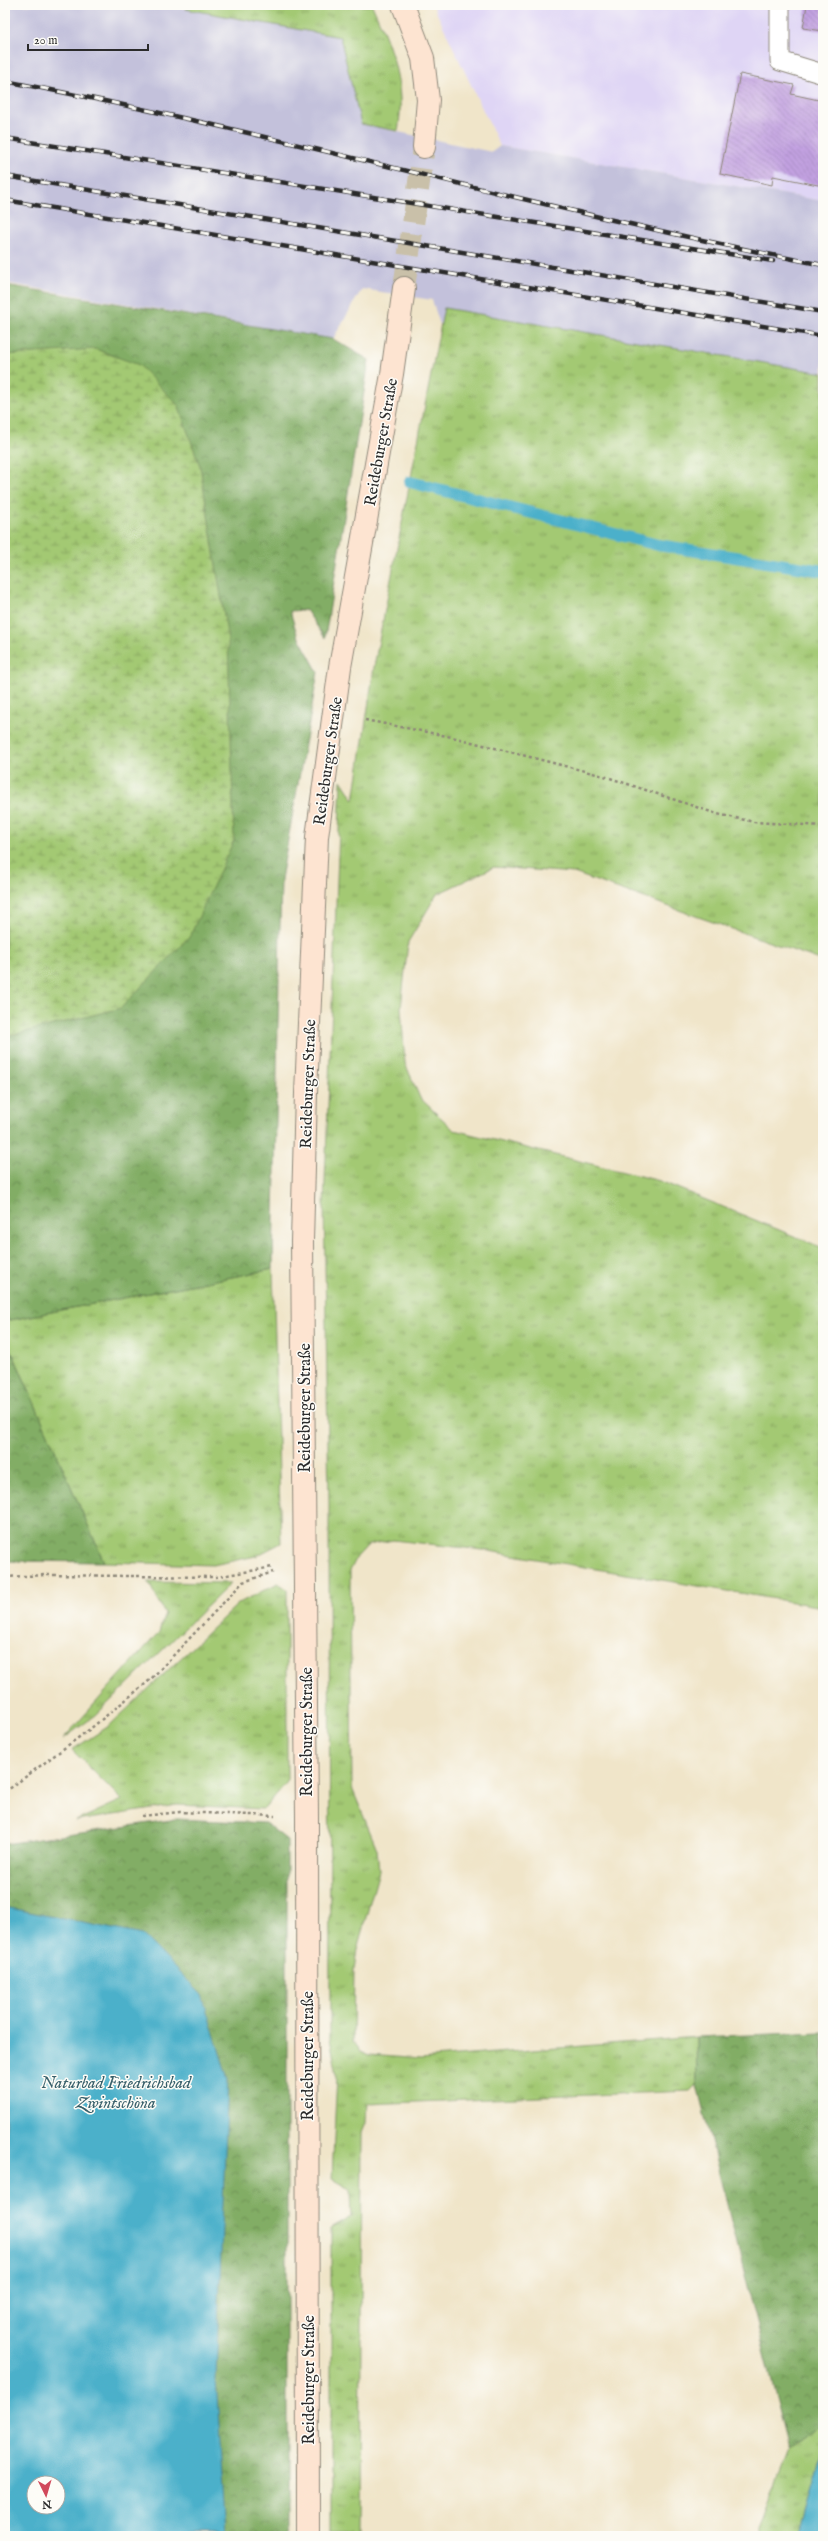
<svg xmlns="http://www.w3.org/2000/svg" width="828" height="2541" viewBox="0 0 828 2541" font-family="'IM FELL English',serif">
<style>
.built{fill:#dfd5f5}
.railway{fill:#c3c1db}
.grass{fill:url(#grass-tufts);stroke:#677a4f}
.forest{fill:url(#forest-crowns);stroke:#566c48}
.wetland{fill:url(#wetland-marsh);stroke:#677a4f}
.water{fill:#4bb0ca;stroke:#3b6e7a;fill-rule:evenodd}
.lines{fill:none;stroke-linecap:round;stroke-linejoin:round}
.stream{stroke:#4bb0ca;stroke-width:12}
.building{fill:url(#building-back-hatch)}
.secondary-tunnel{stroke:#c9c0a9;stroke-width:22;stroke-dasharray:22 11;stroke-linecap:butt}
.service-casing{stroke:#8e887a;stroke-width:21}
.secondary-casing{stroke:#8e887a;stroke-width:24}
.path{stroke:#8e887a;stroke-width:2.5;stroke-dasharray:3 3;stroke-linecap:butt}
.service{stroke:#fff;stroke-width:19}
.secondary{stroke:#fde4d1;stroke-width:22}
.rail-casing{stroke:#2b2b2b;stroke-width:4.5}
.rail{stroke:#fdfcf7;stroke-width:3;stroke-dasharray:9;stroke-linecap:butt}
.labels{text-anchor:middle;stroke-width:3;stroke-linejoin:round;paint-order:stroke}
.street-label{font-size:16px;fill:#2b2b2b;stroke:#fdfcf7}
.water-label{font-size:17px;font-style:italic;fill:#38606b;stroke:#fdfcf7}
</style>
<defs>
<pattern id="grass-tufts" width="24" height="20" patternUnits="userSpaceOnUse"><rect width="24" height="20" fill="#a3c973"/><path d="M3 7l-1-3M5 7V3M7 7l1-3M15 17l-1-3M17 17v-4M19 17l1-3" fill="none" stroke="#85a35f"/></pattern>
<pattern id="forest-crowns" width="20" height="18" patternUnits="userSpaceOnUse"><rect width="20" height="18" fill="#82ad65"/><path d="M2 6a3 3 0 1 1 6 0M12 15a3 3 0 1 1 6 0" fill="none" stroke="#6b8d53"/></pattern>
<pattern id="wetland-marsh" width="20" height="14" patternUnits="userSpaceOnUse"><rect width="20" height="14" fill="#a3c973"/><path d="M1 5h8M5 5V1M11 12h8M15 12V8" fill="none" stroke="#85a35f"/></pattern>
<pattern id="building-back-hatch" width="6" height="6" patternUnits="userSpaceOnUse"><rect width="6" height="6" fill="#c2a1e1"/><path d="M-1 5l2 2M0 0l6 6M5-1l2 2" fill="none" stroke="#9e83b7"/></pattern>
</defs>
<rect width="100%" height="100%" fill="#fdfcf7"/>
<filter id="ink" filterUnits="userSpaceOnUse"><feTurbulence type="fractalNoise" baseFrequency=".025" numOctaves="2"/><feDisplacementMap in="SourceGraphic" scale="8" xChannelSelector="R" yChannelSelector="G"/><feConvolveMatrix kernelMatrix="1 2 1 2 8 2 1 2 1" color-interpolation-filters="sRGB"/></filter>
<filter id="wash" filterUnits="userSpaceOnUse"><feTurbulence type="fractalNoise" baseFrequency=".012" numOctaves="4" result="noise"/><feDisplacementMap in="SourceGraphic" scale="16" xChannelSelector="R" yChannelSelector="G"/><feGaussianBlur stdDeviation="0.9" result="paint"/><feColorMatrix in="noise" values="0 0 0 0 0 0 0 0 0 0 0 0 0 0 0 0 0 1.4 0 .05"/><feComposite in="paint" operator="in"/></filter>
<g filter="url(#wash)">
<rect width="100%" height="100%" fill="#f0e5c9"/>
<path class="built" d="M 433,5 L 823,5 L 823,201 L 500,146 Z"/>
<path class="railway" d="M 5,5 L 166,5 L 341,37 L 361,124 L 492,152 L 500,146 L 823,201 L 823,416 L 450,356 L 432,300 L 362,289 L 333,339 L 5,283 Z"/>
<path class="grass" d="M 188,5 L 372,5 C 391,47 406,85 398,131 L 361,124 L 340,37 L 186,9 Z
M 444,308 L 823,373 L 823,961 L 574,873 L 494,867 L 437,894 L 408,942 L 401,1008 L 405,1063 L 420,1098 L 454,1130 L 660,1181 L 823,1248 L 823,1607 L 483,1550 L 393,1540 L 368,1545 L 357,1557 L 350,1571 L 352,1788 L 377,1849 L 379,1871 L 357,1949 L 354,1970 L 353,2041 L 360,2051 L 369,2055 L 420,2059 L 696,2037 L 697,2085 L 691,2091 L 367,2104 L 366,2122 L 362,2132 L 360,2536 L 331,2536 L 331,2229 L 352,2217 L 351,2190 L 332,2179 L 337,2074 L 330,2039 L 329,1503 L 324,1206 L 341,780 L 354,800 L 375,661 Z
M 273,1269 L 281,1543 L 256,1556 L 213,1565 L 104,1562 L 5,1336 L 5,1321 Z
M 148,1582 L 231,1583 L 96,1715 L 63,1739 L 159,1632 L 165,1613 Z
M 278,1583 L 287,1589 L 287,1782 L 264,1809 L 177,1805 L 76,1821 L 122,1800 L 72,1750 L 109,1726 L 239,1603 Z
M 823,2425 L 823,2451 L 798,2536 L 758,2536 L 758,2527 L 789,2449 Z"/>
<path class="forest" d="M 5,285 L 333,339 L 369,360 L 325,638 L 306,610 L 290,611 L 297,634 L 318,672 L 281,879 L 273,1269 L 5,1321 Z
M 5,1336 L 104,1562 L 5,1561 Z
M 177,1819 L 265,1823 L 287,1840 L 287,2536 L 214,2536 L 5,1935 L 5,1844 Z
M 823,2032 L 823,2425 L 789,2449 L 697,2086 L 696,2037 Z"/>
<path class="wetland" d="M 95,349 L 139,365 L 178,405 L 200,466 L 228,640 L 234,840 L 190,936 L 121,1008 L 5,1037 L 5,355 Z"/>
<path class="water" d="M 5,1907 L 143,1935 L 202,1995 L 228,2079 L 216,2378 L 226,2536 L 5,2536 ZM 34,2483 L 58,2483 L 58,2507 L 34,2507 Z
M 823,2451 L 823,2536 L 798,2536 Z"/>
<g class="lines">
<path class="stream" d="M 410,482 L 658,545 L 823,571"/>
</g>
<g id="blocks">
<path class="building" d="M 807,5 L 823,5 L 823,31 L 803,28 Z
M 740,74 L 794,85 L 791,94 L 823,101 L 823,186 L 773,176 L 772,185 L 720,174 Z"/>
</g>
</g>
<g filter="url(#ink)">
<use href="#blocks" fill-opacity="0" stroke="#8e887a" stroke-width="1"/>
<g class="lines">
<path class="secondary-tunnel" d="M 404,288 L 424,147"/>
<g class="service-casing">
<path id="service" d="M 780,5 L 780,61 L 823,74"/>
</g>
<g class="secondary-casing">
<path id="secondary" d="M 403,5 L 423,58 L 428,100 L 424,147
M 308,2536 L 307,1818 L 302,1241 L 306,1093 L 317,837 L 340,667 L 392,374 L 404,288"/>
</g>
<path class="path" d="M 365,720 L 452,737 L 604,776 L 717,814 L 754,822 L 823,826
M 5,1577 L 46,1575 L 216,1577 L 273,1567
M 5,1792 L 90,1729 L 150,1680 L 243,1582 L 273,1572
M 142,1816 L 180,1812 L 275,1816"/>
<use href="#service" class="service"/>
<use href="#secondary" class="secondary"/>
<g class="rail-casing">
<path id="rail" d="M 5,81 C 280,133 548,212 823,265
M 5,138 L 773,261
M 5,176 L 823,312
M 5,200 L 823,336"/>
</g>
<use href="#rail" class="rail"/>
</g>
</g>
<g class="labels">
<g class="street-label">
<text transform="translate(380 442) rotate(-80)" y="6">Reideburger Straße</text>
<text transform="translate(327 761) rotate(-82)" y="6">Reideburger Straße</text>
<text transform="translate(307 1084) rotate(-88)" y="6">Reideburger Straße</text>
<text transform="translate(304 1408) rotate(-90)" y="6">Reideburger Straße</text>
<text transform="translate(306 1732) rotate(-90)" y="6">Reideburger Straße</text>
<text transform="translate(307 2056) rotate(-90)" y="6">Reideburger Straße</text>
<text transform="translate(308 2380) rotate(-90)" y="6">Reideburger Straße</text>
</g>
<g class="water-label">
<text x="116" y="2088">Naturbad Friedrichsbad<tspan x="116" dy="20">Zwintschöna</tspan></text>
</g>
</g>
<rect width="828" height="2541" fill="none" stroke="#fdfcf7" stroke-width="20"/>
<g transform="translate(46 2495) rotate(175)"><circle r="19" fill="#fdfcf7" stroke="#a9a8a5"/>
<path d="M0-3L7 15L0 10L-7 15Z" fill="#d1495b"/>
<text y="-6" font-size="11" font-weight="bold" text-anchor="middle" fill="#2b2b2b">N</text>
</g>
<path d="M28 44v6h120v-6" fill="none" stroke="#2b2b2b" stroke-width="2"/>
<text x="34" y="44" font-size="12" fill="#2b2b2b" stroke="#fdfcf7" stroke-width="3" paint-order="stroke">20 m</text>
</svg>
